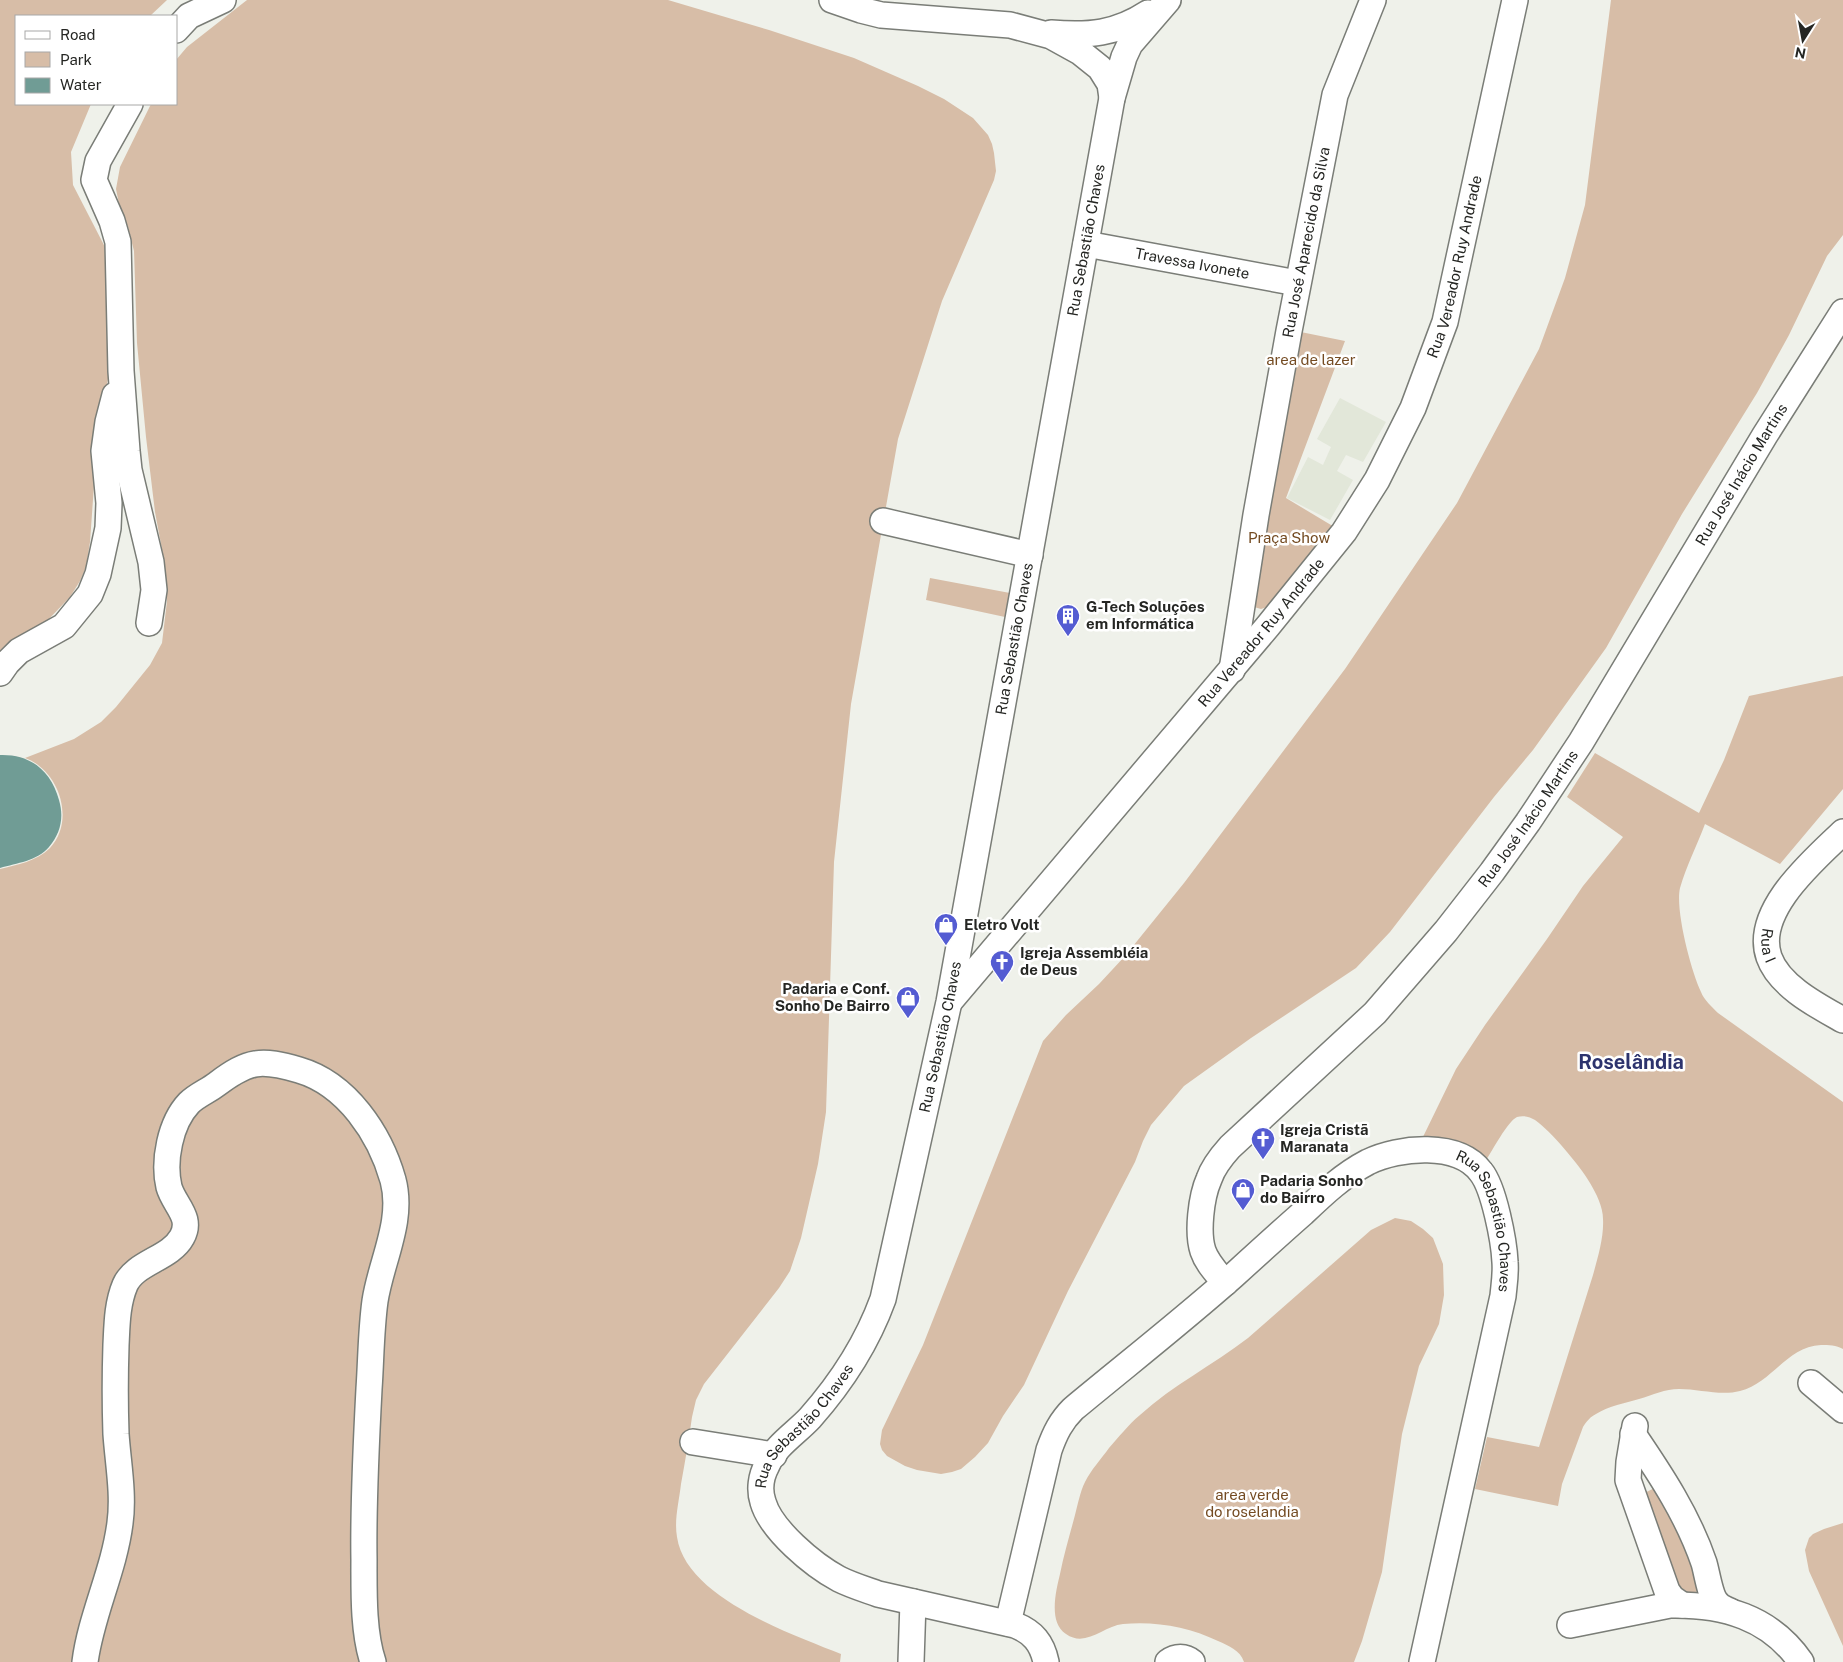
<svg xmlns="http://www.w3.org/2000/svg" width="1843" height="1662" viewBox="0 0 1843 1662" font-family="'Public Sans',sans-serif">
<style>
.built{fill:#e2e7d9}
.green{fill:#d7bda7}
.water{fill:#709c95}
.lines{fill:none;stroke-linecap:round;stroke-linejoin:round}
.minor-casing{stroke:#7a7d77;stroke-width:28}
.minor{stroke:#fff;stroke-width:25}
.labels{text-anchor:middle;stroke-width:5;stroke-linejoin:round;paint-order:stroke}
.street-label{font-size:15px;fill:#252623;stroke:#fff}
.park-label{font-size:15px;fill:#744b22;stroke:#fff}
.poi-label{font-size:15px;font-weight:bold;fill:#252623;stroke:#fff;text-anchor:start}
.district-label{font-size:20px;font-weight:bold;fill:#2d336d;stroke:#fff}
</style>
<rect width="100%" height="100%" fill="#eff1ea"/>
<path class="built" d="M 1340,398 L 1386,422 L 1363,462 L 1346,455 L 1337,471 L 1353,480 L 1330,520 L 1287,498 L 1308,457 L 1323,465 L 1331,447 L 1317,439 Z"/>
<path class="green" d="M 0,0 L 167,0 L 150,16 L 16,16 L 16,104 L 91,104 L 71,152 L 73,185 L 106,249 L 111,364 L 98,429 L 90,542 L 86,567 L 80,581 L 70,597 L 46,622 L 0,659 Z
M 247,0 L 668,0 L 769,30 L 854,58 L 918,86 L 944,99 L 973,118 L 988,135 L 992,144 L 994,153 L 996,171 L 994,180 L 942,301 L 898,439 L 851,704 L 834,862 L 826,1112 L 818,1164 L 801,1238 L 790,1271 L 779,1288 L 704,1384 L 696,1400 L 692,1417 C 689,1439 685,1462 681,1484 C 679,1502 674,1520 677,1537 C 686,1598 792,1634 841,1654 L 840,1662 L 0,1662 L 0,869 C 17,865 37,861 50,848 C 76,820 59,770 25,758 L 74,739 L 101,722 L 116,707 L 150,665 L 162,643 L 167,601 L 164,560 L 155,512 L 146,437 L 137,343 L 134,251 L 128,227 L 120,209 L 116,189 L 120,167 L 151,104 L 176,104 L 176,60 L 187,47 Z
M 1611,0 L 1843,0 L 1843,235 L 1827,256 L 1789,335 L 1757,393 L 1682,514 L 1606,648 L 1533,750 L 1494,797 L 1390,932 L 1356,968 L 1251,1038 L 1184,1086 L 1151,1125 L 1143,1141 L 1135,1162 L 1068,1291 L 1024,1385 L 1003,1416 L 988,1443 L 975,1457 L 961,1469 L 952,1472 L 941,1474 L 917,1470 L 905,1466 L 887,1456 L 882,1450 L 880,1444 L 882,1430 L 923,1345 L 1043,1041 L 1066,1015 L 1099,984 L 1125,956 L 1184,883 L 1345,669 L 1457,503 L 1539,349 L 1565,278 L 1585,205 Z
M 1291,330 L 1345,341 L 1286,498 L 1336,528 L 1270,606 L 1261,609 L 1254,607 Z
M 930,578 L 1010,593 L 1005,617 L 926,600 Z
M 1843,676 L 1843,789 L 1780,864 L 1705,824 C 1697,845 1686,867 1680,888 C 1675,910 1691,971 1701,992 C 1704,1000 1712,1007 1718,1013 L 1843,1102 L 1843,1349 C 1836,1345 1829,1345 1821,1345 C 1786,1347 1772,1383 1740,1391 C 1721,1396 1699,1389 1679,1389 C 1665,1389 1653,1395 1639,1399 C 1625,1403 1609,1406 1596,1414 C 1590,1417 1587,1421 1583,1427 L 1562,1484 L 1558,1506 L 1475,1489 L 1487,1437 L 1539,1447 L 1593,1275 C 1598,1257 1604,1237 1603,1219 C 1603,1207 1596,1193 1590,1183 C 1581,1167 1550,1130 1535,1120 C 1530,1117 1524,1115 1517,1117 C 1507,1122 1493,1150 1486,1160 L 1421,1141 L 1456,1069 L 1485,1025 L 1547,939 L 1583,886 L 1623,837 L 1567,797 L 1595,753 L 1699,813 L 1724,760 L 1749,696 Z
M 1395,1218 L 1411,1221 L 1423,1229 L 1433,1238 L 1443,1264 L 1444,1295 L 1439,1324 L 1419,1366 L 1402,1434 L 1382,1572 L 1362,1641 L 1354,1662 L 1244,1662 C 1240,1650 1229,1646 1218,1641 C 1189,1627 1156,1621 1123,1624 C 1103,1626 1086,1648 1066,1634 C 1048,1622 1056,1591 1060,1574 C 1064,1554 1070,1534 1075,1515 C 1078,1504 1080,1492 1085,1482 C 1091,1470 1101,1459 1109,1448 C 1119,1437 1128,1425 1140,1415 C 1173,1385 1213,1365 1248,1338 L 1371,1230 Z
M 1663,1484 L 1707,1588 L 1675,1599 L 1636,1497 Z
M 1843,1523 L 1843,1646 L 1809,1571 L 1805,1550 L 1809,1538 L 1813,1534 L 1824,1529 Z"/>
<path class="water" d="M 0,755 C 31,754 51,771 59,800 C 64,817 61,833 49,847 C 37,861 17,863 0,868 Z"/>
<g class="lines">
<g class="minor-casing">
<g id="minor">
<path d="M 832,0 L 861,10 L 881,15 L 1010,25 L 1051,36 L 1080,52 L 1100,68 L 1110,84 L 1112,98"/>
<path d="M 176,30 L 189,16 L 223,0"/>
<path d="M 1051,33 C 1089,36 1116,34 1148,13"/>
<path d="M 130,104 L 98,161 L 94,180 L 112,221 L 118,242 L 121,371 L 127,451 L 129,470 L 151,562 L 154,590 L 149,623"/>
<path id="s1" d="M 1086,244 L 1297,283"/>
<path d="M 883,521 L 1030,555"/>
<path id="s2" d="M 1232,670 L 1256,515 L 1289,331 L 1335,95 L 1373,0"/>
<path d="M 0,673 L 7,663 L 19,651 L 64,626 L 90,594 L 98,574 L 108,528 L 109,503 L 104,451 L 108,422 L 115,395"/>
<path id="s3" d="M 1843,832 C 1814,860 1753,911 1769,957 C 1779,986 1818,1006 1843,1020"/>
<path id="s4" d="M 951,1000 L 1268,626 L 1344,532 L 1377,480 L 1413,408 L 1445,322 L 1515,0"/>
<path id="s5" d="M 1225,1283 C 1217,1273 1207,1263 1203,1251 C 1197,1233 1201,1197 1209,1179 C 1213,1167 1221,1157 1230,1147 L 1375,1013 L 1446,931 L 1492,872 L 1528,822 L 1581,742 L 1765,435 L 1843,312"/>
<path d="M 1811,1383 L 1843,1410"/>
<path d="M 1635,1426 L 1629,1462 L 1628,1480 L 1667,1591 L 1672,1598 L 1682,1605"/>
<path d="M 1633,1434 C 1661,1475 1688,1516 1704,1563 C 1707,1573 1710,1596 1717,1603 C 1720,1607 1725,1609 1730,1611"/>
<path d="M 693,1442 L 774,1455"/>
<path id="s6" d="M 1008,1623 L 1049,1450 C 1055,1433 1061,1421 1073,1409 C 1126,1365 1181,1322 1233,1276 C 1256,1255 1279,1234 1303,1213 C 1323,1194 1343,1175 1368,1162 C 1399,1147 1458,1141 1481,1172 C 1494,1188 1504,1241 1505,1262 C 1506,1274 1504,1285 1503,1296 L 1422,1662"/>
<path d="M 1570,1625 L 1670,1605 C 1723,1604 1770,1617 1801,1662"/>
<path d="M 85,1662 C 91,1615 114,1571 120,1523 C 124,1494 118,1463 116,1434 C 115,1405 115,1375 116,1345 C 117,1325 117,1304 125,1285 C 135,1262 170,1259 182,1237 C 193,1217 174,1205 169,1187 C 163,1161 170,1123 189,1103 C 197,1095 208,1091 217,1084 C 249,1060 261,1059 299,1070 C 347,1084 380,1134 393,1180 C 404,1221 381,1261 375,1301 C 371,1330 371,1360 369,1389 C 366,1446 363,1503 364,1560 C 364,1591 363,1632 373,1662"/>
<path d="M 911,1662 L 913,1602"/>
<path id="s7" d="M 1046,1662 C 1042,1643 1033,1632 1015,1625 L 878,1594 C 864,1589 851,1585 839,1579 C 813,1565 771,1530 763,1502 C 759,1490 761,1476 767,1465 C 775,1446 796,1433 810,1418 C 841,1383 867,1343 883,1299 L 949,1002 L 1112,98 L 1124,57 L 1130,44 L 1168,0"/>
<path d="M 1168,1662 C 1176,1656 1185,1656 1192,1662"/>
</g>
</g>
<use href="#minor" class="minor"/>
</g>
<defs>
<g id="building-pin" transform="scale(1.25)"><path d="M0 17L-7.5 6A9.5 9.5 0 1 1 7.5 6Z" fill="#545cd2" stroke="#fff"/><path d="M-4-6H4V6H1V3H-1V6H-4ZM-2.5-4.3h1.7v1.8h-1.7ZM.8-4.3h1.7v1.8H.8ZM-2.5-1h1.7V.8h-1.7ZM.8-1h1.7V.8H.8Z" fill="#fff"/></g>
<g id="shop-pin" transform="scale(1.25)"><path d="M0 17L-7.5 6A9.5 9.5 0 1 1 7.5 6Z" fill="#545cd2" stroke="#fff"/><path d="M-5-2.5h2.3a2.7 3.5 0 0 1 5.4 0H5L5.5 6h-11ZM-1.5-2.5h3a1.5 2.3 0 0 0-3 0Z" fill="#fff"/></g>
<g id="church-pin" transform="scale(1.25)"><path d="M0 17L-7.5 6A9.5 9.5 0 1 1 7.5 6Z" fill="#545cd2" stroke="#fff"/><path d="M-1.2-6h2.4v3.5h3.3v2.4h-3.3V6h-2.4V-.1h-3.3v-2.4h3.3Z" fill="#fff"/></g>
</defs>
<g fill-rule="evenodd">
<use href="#building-pin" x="1068" y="616"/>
<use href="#shop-pin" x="946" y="925"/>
<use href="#church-pin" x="1002" y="962"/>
<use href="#shop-pin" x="908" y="998"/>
<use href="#church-pin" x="1263" y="1139"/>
<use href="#shop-pin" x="1243" y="1190"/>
</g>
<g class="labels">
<g class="street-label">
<text dy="5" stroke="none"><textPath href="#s7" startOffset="1664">Rua Sebastião Chaves</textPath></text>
<text dy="5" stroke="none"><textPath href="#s2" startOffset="434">Rua José Aparecido da Silva</textPath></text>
<text dy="5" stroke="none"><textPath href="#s1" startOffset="108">Travessa Ivonete</textPath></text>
<text dy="5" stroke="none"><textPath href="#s4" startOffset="901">Rua Vereador Ruy Andrade</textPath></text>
<text dy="5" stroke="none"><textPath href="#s5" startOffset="1001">Rua José Inácio Martins</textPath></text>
<text dy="5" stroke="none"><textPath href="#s4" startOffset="481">Rua Vereador Ruy Andrade</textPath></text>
<text dy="5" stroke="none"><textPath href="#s7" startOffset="1259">Rua Sebastião Chaves</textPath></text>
<text dy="5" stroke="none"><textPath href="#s5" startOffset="596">Rua José Inácio Martins</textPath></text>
<text dy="5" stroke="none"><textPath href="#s3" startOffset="141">Rua I</textPath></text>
<text dy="5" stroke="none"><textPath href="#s7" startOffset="854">Rua Sebastião Chaves</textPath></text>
<text dy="5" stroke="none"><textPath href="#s6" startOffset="779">Rua Sebastião Chaves</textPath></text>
<text dy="5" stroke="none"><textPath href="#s7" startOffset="434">Rua Sebastião Chaves</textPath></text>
</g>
<g class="park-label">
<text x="1311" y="365">area de lazer</text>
<text x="1289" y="543">Praça Show</text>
<text x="1252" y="1500">area verde<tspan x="1252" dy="17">do roselandia</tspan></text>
</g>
<g class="poi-label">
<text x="1086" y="612">G-Tech Soluções<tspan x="1086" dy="17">em Informática</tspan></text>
<text x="964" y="930">Eletro Volt</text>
<text x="1020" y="958">Igreja Assembléia<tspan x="1020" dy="17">de Deus</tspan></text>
<text x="890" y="994" text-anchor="end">Padaria e Conf.<tspan x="890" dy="17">Sonho De Bairro</tspan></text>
<text x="1280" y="1135">Igreja Cristã<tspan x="1280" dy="17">Maranata</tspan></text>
<text x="1260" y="1186">Padaria Sonho<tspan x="1260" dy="17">do Bairro</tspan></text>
</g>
<g class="district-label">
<text x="1631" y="1069">Roselândia</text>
</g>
</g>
<rect x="15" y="15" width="162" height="90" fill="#ffffff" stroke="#a8a8a7"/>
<rect x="25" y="31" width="25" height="8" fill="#ffffff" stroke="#a8a8a7"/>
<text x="60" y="40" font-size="15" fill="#252623">Road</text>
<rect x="25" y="52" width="25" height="15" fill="#d7bda7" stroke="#a8a8a7"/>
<text x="60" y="65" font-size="15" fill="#252623">Park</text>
<rect x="25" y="78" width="25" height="15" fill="#709c95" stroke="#a8a8a7"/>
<text x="60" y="90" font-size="15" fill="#252623">Water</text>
<g transform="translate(1803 40) rotate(191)" stroke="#ffffff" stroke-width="4" paint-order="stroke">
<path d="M0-4L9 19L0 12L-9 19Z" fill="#252623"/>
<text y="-8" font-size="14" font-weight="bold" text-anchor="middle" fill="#252623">N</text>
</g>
</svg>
